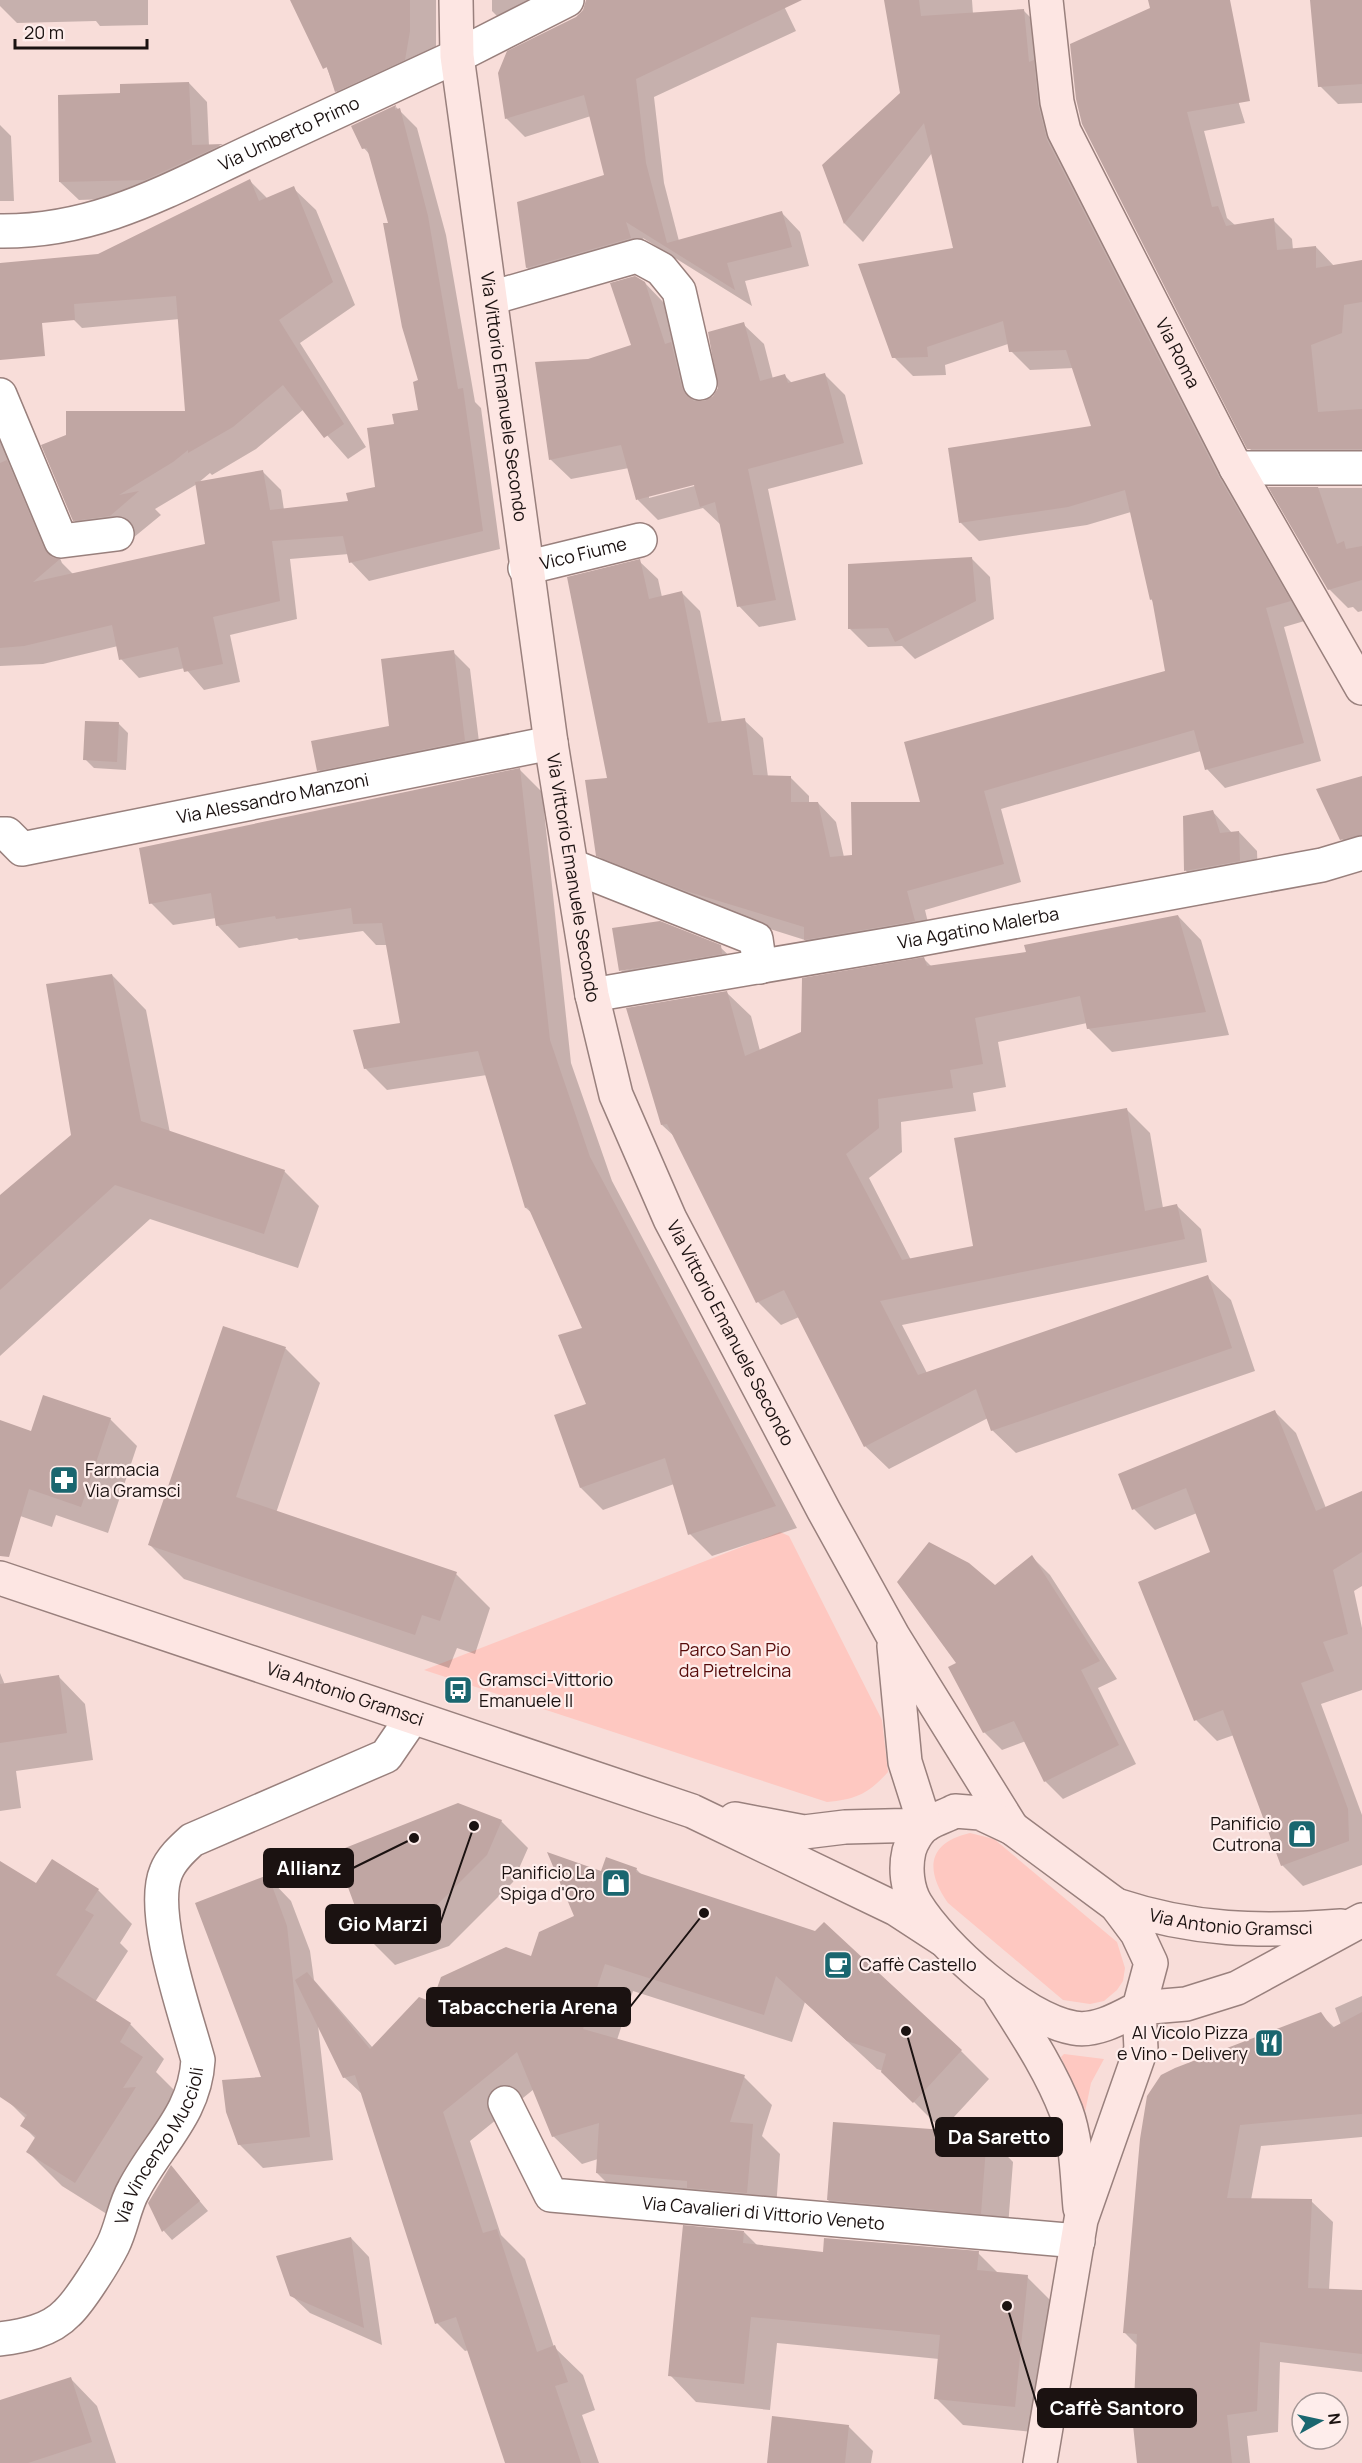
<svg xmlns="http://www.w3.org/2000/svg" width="1362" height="2463" viewBox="0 0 1362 2463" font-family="Manrope,sans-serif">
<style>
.green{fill:#fec8c1}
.shadow{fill:#0003;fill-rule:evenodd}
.building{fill:#c0a6a3}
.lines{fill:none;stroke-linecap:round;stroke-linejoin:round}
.minor-casing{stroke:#99807d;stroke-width:36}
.tertiary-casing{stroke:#99807d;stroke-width:36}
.secondary-casing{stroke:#99807d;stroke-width:36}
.minor{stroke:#fff;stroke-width:33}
.tertiary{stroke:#fff;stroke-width:33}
.secondary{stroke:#fde6e3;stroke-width:33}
.labels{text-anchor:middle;stroke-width:4.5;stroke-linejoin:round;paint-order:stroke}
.street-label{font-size:18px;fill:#1b1211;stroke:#feedeb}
.poi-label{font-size:18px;fill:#1b1211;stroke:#feedeb;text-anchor:start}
.park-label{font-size:18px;fill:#560b0a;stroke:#feedeb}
.leader{fill:none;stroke:#1b1211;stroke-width:2}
.callout-dot{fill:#1b1211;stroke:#feedeb;stroke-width:2}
.callout{fill:#1b1211;stroke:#1b1211;stroke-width:2}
.callout-label{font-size:20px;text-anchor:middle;font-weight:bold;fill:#fff}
</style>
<rect width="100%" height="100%" fill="#f8ddd9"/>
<path class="green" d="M 780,1532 L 789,1536 L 882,1720 L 888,1772 C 868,1794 857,1799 827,1802 L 424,1670 Z
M 970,1833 L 994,1839 L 1117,1942 L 1125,1968 L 1123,1981 L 1117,1990 L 1104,2001 L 1090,2004 L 1063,2000 L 948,1903 C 925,1870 927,1843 970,1833 Z
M 1064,2054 L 1104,2059 L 1091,2083 L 1085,2112 L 1061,2057 Z"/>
<path class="shadow" d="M 0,0 L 148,0 L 148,25 L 100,26 L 96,21 L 17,23 L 0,6 Z
M 300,0 L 436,0 L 436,58 L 431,86 L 363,118 L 336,91 Z
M 492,0 L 585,0 L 510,29 L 492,11 Z
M 587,0 L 781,0 L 796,31 L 654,97 L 664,183 L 679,241 L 782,213 L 800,232 L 809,266 L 745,281 L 752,306 L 643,238 L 649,256 L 546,286 L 527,268 L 518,203 L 606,176 L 591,116 L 525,137 L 506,118 L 584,10 Z
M 885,0 L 972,0 L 973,14 L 1024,11 L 1042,29 L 1047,75 L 1308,620 L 1284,627 L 1321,761 L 1225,788 L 1207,769 L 1201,751 L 1001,809 L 1021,882 L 925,910 L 932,939 L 823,958 L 805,940 L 706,909 L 617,874 L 598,855 L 639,561 L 658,579 L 662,597 L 681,592 L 700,611 L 722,723 L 744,720 L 763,738 L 768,777 L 791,778 L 809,796 L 809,803 L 818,803 L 836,822 L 844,857 L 853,856 L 922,804 L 1167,672 L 1154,603 L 1151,599 L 1131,512 L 1087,525 L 979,541 L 960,522 L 1093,427 L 1074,368 L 1030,370 L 1011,351 L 1008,344 L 945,365 L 946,375 L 913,376 L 894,357 L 954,249 L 932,153 L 863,242 L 845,224 L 824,165 L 901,93 Z
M 1149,0 L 1207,0 L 1245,123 L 1204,131 L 1227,218 L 1236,226 L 1273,220 L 1292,239 L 1293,250 L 1316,247 L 1335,267 L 1362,262 L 1362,467 L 1268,467 L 1249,448 Z
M 1312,0 L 1362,0 L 1362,103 L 1338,104 L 1320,86 Z
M 189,83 L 207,102 L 209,146 L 222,146 L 239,163 L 164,197 L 79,200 L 60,182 L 121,95 Z
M 396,107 L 417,128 L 446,235 L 475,402 L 481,408 L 500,549 L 369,581 L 351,562 L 349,554 L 290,559 L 297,619 L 230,635 L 240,682 L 204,690 L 185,668 L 139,678 L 121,659 L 118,646 L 43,664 L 0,666 L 0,428 L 9,437 L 62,563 L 73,574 L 207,545 L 197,484 L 155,509 L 161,515 L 133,538 L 97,543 L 74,520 L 187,412 L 180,319 L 82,328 L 59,305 L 99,256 L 250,181 L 268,199 L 293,188 L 316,210 L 355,305 L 300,343 L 366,447 L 348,459 L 304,409 L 256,449 L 212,475 L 210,473 L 198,483 L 263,472 L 281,490 L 284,510 L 350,502 L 377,488 L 395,425 L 420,411 L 420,381 L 390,224 L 370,155 L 364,148 Z
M 0,125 L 11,136 L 14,201 L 0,201 Z
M 645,283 L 665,304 L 691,364 L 700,402 L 714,397 L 720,388 L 743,324 L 764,344 L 773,379 L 785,376 L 792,383 L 825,375 L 845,395 L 863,464 L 768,489 L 796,620 L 759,627 L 739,606 L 722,526 L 703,508 L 658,520 L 638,500 L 629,468 L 571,479 L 550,459 L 589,361 L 633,346 ZM 701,481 L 702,484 L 649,498 L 649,495 Z
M 1271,488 L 1362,488 L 1362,611 L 1358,612 L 1353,607 L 1348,608 L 1329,589 Z
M 972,559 L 990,577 L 994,619 L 915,659 L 902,646 L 868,647 L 850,629 Z
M 453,652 L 470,669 L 481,758 L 336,787 L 319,770 L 391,727 Z
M 119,724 L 128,733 L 126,770 L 94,768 L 85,759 Z
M 520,770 L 542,792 L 571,1063 L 612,1181 L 797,1528 L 712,1556 L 690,1534 L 674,1484 L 603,1510 L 581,1488 L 588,1405 L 584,1329 L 534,1215 L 526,1208 L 487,1075 L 387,1090 L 365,1068 L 402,1025 L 387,945 L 376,945 L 363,931 L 299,940 L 297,938 L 239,948 L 217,925 L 216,918 L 173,925 L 151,903 Z
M 1362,777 L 1362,857 L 1360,858 L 1342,839 Z
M 1213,812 L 1232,833 L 1239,832 L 1257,851 L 1258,879 L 1204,889 L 1186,871 L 1184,817 Z
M 1178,916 L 1201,940 L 1229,1035 L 1112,1052 L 1088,1028 L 1087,1023 L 998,1042 L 1006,1087 L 973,1093 L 976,1111 L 901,1122 L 902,1152 L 869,1178 L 911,1260 L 975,1247 L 1126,1109 L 1150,1133 L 1163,1208 L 1177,1206 L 1201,1229 L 1207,1262 L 902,1325 L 927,1373 L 1207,1277 L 1231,1300 L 1255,1371 L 1016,1453 L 992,1430 L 988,1418 L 889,1469 L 865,1446 L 799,1317 L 781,1325 L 758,1302 L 676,1138 L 662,1125 L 727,993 L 751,1016 L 760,1051 L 802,1033 L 924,959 L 932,967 L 1027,953 Z
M 720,947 L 739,965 L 639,989 L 621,971 Z
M 112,975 L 146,1010 L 170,1133 L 284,1171 L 319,1206 L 298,1268 L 150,1219 L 0,1356 L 0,1197 L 73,1135 Z
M 224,1328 L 286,1349 L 320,1383 L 276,1513 L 456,1574 L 490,1608 L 475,1654 L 457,1648 L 449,1668 L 184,1579 L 150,1545 Z
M 1275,1412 L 1296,1433 L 1326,1508 L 1362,1493 L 1362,1586 L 1354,1591 L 1362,1628 L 1362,1690 L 1321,1704 L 1362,1815 L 1362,1865 L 1303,1886 L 1282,1865 L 1234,1735 L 1217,1741 L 1196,1720 L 1212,1553 L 1197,1513 L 1155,1530 L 1134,1509 Z
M 110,1419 L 137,1446 L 108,1533 L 56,1515 L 52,1527 L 0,1509 L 0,1422 L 32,1432 Z
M 1032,1557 L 1050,1575 L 1117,1679 L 1098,1688 L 1136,1764 L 1063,1799 L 1045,1781 L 1026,1741 L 1002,1750 L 984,1732 L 959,1663 L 995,1587 Z
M 0,1673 L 5,1685 L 59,1677 L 85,1704 L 93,1760 L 16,1771 L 21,1808 L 0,1811 Z
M 501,1821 L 528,1848 L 513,1882 L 449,1946 L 395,1965 L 369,1939 L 337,1853 Z
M 637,1870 L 643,1876 L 961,2051 L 989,2079 L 942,2130 L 883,2071 L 877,2069 L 805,2002 L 792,2042 L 633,1991 L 617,2040 L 744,2077 L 772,2105 L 762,2136 L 780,2154 L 775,2221 L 625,2201 L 597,2173 L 598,2159 L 582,2164 L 553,2136 L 534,2089 L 470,2141 L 501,2235 L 525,2259 L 554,2347 L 583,2375 L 595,2410 L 582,2415 L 599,2463 L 507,2463 L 469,2350 L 465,2351 L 437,2323 L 363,2095 L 344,2077 L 318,2025 L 333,2160 L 263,2168 L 239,2144 L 263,2078 L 268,1877 L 291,1901 L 310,1951 L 314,1980 L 373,2048 L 433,2003 L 532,1958 L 576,1917 L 602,1873 Z
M 0,1871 L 36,1885 L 98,1890 L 132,1924 L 120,1943 L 128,1951 L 95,2002 L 130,2024 L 164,2059 L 156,2072 L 176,2092 L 162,2115 L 170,2123 L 110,2216 L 62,2186 L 28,2152 L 36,2139 L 22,2125 L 26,2119 L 7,2100 L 0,2086 Z
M 1362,1996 L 1362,2137 L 1261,2146 L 1251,2200 L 1311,2201 L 1333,2222 L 1329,2290 L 1362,2291 L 1362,2372 L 1280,2362 L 1278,2432 L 1247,2436 L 1250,2463 L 1138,2463 L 1138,2346 L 1124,2332 L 1142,2139 L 1320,2014 L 1335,2028 L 1341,2025 L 1335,2008 Z
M 987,2135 L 1013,2162 L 1007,2240 L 855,2227 L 828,2200 Z
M 171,2167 L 208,2211 L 172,2240 L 164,2231 L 150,2203 Z
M 744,2232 L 758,2246 L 824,2253 L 978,2253 L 999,2274 L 1027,2277 L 1054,2304 L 1042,2433 L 963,2425 L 936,2398 L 939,2359 L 777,2343 L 770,2410 L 696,2402 L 670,2375 Z
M 351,2238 L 369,2257 L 382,2345 L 310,2313 L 291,2295 Z
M 71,2379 L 97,2406 L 116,2463 L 0,2463 L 0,2402 Z
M 848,2426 L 873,2451 L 871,2463 L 768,2463 Z"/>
<path class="building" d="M 290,0 L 410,0 L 410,31 L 405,60 L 335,92 L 327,67 L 323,69 Z
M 586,0 L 802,0 L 636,79 L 646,163 L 667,243 L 782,211 L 792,247 L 727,263 L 735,290 L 626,222 L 631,238 L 526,268 L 517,202 L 604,175 L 584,95 L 505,119 L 498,73 L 507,51 L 576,17 L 583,10 Z
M 884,0 L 919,0 L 921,16 L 1024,9 L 1029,62 L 1034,60 L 1038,104 L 1047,140 L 1219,477 L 1291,601 L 1266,608 L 1304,743 L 1205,770 L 1194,730 L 984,791 L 1004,864 L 907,891 L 915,921 L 804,940 L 804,927 L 686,891 L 596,856 L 585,780 L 607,778 L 567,577 L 640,559 L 649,599 L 682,591 L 708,723 L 745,718 L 753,775 L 791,776 L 791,802 L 818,802 L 830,857 L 852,855 L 851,802 L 920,802 L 904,742 L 1165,671 L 1152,599 L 1150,600 L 1125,490 L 1068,507 L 959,523 L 948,448 L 1091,426 L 1066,350 L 1009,352 L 1003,321 L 927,347 L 928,357 L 892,358 L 858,264 L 953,248 L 924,123 L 844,224 L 822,165 L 900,93 Z
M 1148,0 L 1230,0 L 1250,101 L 1187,112 L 1212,207 L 1218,206 L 1226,226 L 1274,218 L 1277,250 L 1316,246 L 1316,268 L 1362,260 L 1362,302 L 1344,305 L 1342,333 L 1311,345 L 1318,412 L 1362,409 L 1362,449 L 1247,449 L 1082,124 L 1076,99 L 1070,44 L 1150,8 Z
M 1310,0 L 1362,0 L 1362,84 L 1318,87 Z
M 189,82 L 192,145 L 223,144 L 145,180 L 59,182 L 58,95 L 120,93 L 120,84 Z
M 396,105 L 395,110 L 400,108 L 428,216 L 458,389 L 463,388 L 483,531 L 349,563 L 343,536 L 272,541 L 280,601 L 213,617 L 223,664 L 184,672 L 178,647 L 119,660 L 112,625 L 24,646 L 0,648 L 0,463 L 7,460 L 44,548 L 51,557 L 60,559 L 33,582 L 205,544 L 195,482 L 263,470 L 270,510 L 348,501 L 346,493 L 375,487 L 367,428 L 394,424 L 392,414 L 418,410 L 413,382 L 418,380 L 402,327 L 383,223 L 388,223 L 367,148 L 362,149 L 351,126 Z
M 250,179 L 259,201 L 294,186 L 333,282 L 279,320 L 344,424 L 324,438 L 283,385 L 233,427 L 188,453 L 188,450 L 173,462 L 119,495 L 139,491 L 110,516 L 73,521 L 41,445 L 66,435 L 66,411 L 185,411 L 176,296 L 74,304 L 75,320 L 42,323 L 45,356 L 0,360 L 0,263 L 98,254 Z
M 635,276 L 645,282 L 665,344 L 671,342 L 682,388 L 686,395 L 694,401 L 705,401 L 713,396 L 718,388 L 708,332 L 744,322 L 760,381 L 785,374 L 788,383 L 825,373 L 844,443 L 748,469 L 776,600 L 737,607 L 715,502 L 700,507 L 694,485 L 636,500 L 621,445 L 549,460 L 535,362 L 588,359 L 631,345 L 610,283 Z
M 1268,487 L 1318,487 L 1337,544 L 1344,541 L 1346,549 L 1362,546 L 1362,580 L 1328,590 Z
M 972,557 L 976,601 L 895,642 L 888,628 L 848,629 L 848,564 Z
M 454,650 L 465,741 L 317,771 L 311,741 L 389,726 L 381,659 Z
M 85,721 L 119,722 L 117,762 L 83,760 Z
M 520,768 L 550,1040 L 590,1157 L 776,1506 L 688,1535 L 665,1458 L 580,1488 L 554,1415 L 586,1404 L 558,1335 L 582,1328 L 528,1207 L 525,1208 L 478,1051 L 364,1069 L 353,1030 L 400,1023 L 382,923 L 353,924 L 351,908 L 276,919 L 275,916 L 216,926 L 211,893 L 149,904 L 139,848 Z
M 1362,776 L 1362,835 L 1340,840 L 1316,789 Z
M 1213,810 L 1220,833 L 1239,831 L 1240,861 L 1184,871 L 1183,816 Z
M 1178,915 L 1206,1012 L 1087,1029 L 1080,996 L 975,1018 L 983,1064 L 950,1070 L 953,1088 L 878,1099 L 879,1128 L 846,1154 L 902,1260 L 973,1246 L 954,1138 L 1127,1108 L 1145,1211 L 1177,1204 L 1185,1239 L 880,1301 L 918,1375 L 1208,1275 L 1232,1348 L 991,1431 L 976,1389 L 864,1447 L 784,1290 L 756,1303 L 667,1124 L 661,1125 L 626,1008 L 727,991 L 745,1056 L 801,1032 L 802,978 L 924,957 L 927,966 L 1026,952 L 1024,945 Z
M 660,921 L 721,945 L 722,954 L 619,971 L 612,928 Z
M 112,974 L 141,1121 L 285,1170 L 264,1234 L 115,1185 L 0,1290 L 0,1195 L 71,1135 L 46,984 Z
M 223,1326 L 286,1347 L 236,1497 L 457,1572 L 440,1621 L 422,1615 L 415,1635 L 148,1545 Z
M 43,1395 L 111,1418 L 81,1507 L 29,1489 L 9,1557 L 0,1556 L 0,1420 L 31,1431 Z
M 1275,1410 L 1316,1511 L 1362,1491 L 1362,1552 L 1333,1570 L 1348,1634 L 1323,1642 L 1334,1671 L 1301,1683 L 1348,1809 L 1349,1841 L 1281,1866 L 1223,1710 L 1194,1721 L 1138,1582 L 1210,1552 L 1186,1488 L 1132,1510 L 1118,1474 Z
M 929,1542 L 969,1563 L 995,1585 L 1032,1555 L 1100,1661 L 1081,1670 L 1119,1745 L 1044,1782 L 1014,1721 L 983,1733 L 948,1667 L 956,1663 L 897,1582 Z
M 59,1675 L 67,1733 L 0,1743 L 0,1684 Z
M 458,1803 L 502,1820 L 487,1855 L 422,1920 L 367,1939 L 335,1852 Z
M 547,1852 L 601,1871 L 606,1857 L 637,1868 L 636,1872 L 815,1931 L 824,1922 L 962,2050 L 913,2103 L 881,2072 L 886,2054 L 847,2041 L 776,1976 L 764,2015 L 605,1964 L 583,2029 L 745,2075 L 730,2122 L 753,2124 L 747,2193 L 687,2188 L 687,2181 L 596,2173 L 599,2123 L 552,2137 L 517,2052 L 443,2112 L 483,2233 L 497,2229 L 537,2352 L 555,2345 L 568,2382 L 555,2386 L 581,2463 L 505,2463 L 456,2317 L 435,2324 L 355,2075 L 343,2078 L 295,1980 L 307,1972 L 370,2049 L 419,1997 L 432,2002 L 441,1977 L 506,1947 L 531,1956 L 539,1932 L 574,1916 Z
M 52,1859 L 99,1889 L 85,1910 L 94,1915 L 56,1975 L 131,2023 L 120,2042 L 143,2057 L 123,2088 L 136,2087 L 75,2183 L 26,2152 L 36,2136 L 20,2126 L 27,2115 L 0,2097 L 0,1861 L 36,1883 Z
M 268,1875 L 287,1926 L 310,2137 L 238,2145 L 226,2112 L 222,2080 L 261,2077 L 195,1903 Z
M 1321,2012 L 1332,2028 L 1362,2012 L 1362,2114 L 1240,2125 L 1227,2198 L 1312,2199 L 1308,2288 L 1362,2290 L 1362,2354 L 1260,2342 L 1257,2411 L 1227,2415 L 1232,2463 L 1137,2463 L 1133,2425 L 1137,2334 L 1123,2333 L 1140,2139 L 1147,2096 L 1161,2075 L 1175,2068 Z
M 833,2122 L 987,2133 L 981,2214 L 827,2200 Z
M 171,2165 L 200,2201 L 162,2232 L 148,2203 Z
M 683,2225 L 744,2231 L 743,2243 L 823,2252 L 824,2238 L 979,2251 L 977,2270 L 1028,2275 L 1015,2407 L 934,2399 L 940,2335 L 751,2317 L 744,2384 L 668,2376 Z
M 351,2237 L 364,2328 L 290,2296 L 276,2256 Z
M 71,2377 L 92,2442 L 28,2463 L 0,2463 L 0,2400 Z
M 772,2416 L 849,2425 L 845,2463 L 767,2463 Z"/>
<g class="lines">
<g class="minor-casing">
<g id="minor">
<path id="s1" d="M 0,231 C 97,232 168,190 254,150 C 321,119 389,88 457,56"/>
<path d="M 491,298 L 637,256 L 661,269 L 679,291 L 700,383"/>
<path d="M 0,395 L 61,541 L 117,534"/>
<path d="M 1236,468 L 1362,468"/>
<path id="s2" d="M 525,568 L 640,540"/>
<path id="s3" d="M 0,834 L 7,834 L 22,849 L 551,743"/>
<path d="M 572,866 L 756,939 L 760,967"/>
<path id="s4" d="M 592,995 L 910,941 L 1322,865 L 1362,853"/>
<path id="s5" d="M 505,2103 L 551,2195 L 1078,2241"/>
<path id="s6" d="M 0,2339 C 23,2336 50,2331 67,2313 C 80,2301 105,2261 113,2245 C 122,2227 124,2206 134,2189 C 158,2143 195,2114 198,2060 C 186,2015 149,1913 166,1872 C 171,1859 182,1849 192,1840 L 386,1756 L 412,1718"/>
</g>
</g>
<g class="tertiary-casing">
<path id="tertiary" d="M 457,56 L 567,0"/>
</g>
<g class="secondary-casing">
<g id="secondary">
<path id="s7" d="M 456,0 L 457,56 L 551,743 L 592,995 L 616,1095 L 670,1219 L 824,1511 L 893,1636 L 1012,1828"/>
<path id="s8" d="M 1046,0 L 1057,102 L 1064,131 L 1236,468 L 1362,688"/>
<path id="s9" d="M 0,1578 L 692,1811 L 896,1909 L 942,1939"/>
<path d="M 955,1811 L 980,1813 L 1012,1828 L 1116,1905 L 1137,1933 L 1151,1963 L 1139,2008 C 1120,2018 1096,2032 1074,2028 C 1023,2019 943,1948 916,1904 C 907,1889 905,1868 909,1851 C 911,1843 918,1830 926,1825 C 934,1819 946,1816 955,1811 Z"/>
<path d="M 735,1819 L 804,1832 L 845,1827 L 925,1825 L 905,1762 L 894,1646"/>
<path id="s10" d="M 1116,1905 C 1195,1931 1259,1932 1341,1926"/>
<path d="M 1000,1993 C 1024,2031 1050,2069 1066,2111 C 1077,2141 1077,2176 1080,2208"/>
<path d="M 1040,2463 L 1081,2220 L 1141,2049 L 1139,2008 L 1186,2004 L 1237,1988 L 1362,1920"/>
</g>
</g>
<use href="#minor" class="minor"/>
<use href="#tertiary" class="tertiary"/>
<use href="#secondary" class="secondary"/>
</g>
<defs>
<g id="pharmacy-square" transform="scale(1.5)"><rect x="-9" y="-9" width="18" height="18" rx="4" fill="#1a666f" stroke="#feedeb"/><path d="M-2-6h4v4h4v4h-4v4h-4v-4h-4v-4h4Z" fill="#fff"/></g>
<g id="bus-square" transform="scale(1.5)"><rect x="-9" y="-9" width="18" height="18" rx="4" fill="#1a666f" stroke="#feedeb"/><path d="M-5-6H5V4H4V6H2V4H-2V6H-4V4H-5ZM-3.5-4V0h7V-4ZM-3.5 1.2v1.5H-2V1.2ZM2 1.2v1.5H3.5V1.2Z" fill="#fff"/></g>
<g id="shop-square" transform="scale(1.5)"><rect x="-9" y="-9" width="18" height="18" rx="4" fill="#1a666f" stroke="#feedeb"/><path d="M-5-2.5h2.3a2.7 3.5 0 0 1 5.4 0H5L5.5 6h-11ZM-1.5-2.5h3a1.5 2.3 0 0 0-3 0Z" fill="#fff"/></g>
<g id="cafe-square" transform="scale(1.5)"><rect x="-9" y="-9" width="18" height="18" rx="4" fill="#1a666f" stroke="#feedeb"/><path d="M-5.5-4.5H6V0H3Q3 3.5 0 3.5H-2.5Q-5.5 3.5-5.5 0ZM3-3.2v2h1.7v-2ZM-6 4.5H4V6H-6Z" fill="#fff"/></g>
<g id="restaurant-square" transform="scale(1.5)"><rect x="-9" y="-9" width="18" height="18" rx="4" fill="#1a666f" stroke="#feedeb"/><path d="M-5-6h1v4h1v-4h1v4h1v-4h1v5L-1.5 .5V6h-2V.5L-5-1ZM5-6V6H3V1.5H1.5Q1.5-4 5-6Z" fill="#fff"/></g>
</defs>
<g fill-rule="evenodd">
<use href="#pharmacy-square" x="64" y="1480"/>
<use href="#bus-square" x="458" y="1690"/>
<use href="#shop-square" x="1302" y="1834"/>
<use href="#shop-square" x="616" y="1883"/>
<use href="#cafe-square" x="838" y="1965"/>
<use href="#restaurant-square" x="1269" y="2043"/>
</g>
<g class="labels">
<g class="street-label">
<text dy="6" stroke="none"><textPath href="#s1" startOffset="308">Via Umberto Primo</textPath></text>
<text dy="6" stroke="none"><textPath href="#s8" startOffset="382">Via Roma</textPath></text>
<text dy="6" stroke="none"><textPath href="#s7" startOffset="400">Via Vittorio Emanuele Secondo</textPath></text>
<text dy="6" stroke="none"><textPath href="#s2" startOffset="60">Vico Fiume</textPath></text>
<text dy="6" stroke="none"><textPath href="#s3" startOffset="284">Via Alessandro Manzoni</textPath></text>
<text dy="6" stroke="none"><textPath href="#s7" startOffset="886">Via Vittorio Emanuele Secondo</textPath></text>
<text dy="6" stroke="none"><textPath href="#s4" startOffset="392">Via Agatino Malerba</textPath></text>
<text dy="6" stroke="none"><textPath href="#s7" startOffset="1372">Via Vittorio Emanuele Secondo</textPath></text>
<text dy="6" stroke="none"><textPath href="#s9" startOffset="364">Via Antonio Gramsci</textPath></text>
<text dy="6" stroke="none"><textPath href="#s10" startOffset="117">Via Antonio Gramsci</textPath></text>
<text dy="6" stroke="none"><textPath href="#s6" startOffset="266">Via Vincenzo Muccioli</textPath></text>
<text dy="6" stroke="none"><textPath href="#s5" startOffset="316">Via Cavalieri di Vittorio Veneto</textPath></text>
</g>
<g class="poi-label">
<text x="85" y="1476">Farmacia<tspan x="85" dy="21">Via Gramsci</tspan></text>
<text x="479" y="1686">Gramsci-Vittorio<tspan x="479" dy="21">Emanuele II</tspan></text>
<text x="1281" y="1830" text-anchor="end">Panificio<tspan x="1281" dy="21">Cutrona</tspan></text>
<text x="595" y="1879" text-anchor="end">Panificio La<tspan x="595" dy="21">Spiga d'Oro</tspan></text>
<text x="859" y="1971">Caffè Castello</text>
<text x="1248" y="2039" text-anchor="end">Al Vicolo Pizza<tspan x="1248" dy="21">e Vino - Delivery</tspan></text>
</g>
<g class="park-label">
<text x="735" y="1656">Parco San Pio<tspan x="735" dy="21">da Pietrelcina</tspan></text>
</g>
</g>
<path class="leader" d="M414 1838L353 1868M474 1826L440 1924M704 1913L630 2007M906 2031L936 2137M1007 2306L1038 2408"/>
<g class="callout-dot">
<circle cx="414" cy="1838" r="6"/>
<circle cx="474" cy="1826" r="6"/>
<circle cx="704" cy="1913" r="6"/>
<circle cx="906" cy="2031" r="6"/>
<circle cx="1007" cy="2306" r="6"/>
</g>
<g class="callout">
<rect x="264" y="1849" width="89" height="38" rx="6"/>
<rect x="326" y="1905" width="114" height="38" rx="6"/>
<rect x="427" y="1988" width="203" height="38" rx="6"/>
<rect x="936" y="2118" width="126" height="38" rx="6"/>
<rect x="1038" y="2389" width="158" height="38" rx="6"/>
</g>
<g class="callout-label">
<text x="309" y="1875">Allianz</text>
<text x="383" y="1931">Gio Marzi</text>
<text x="528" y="2014">Tabaccheria Arena</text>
<text x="999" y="2144">Da Saretto</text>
<text x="1117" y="2415">Caffè Santoro</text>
</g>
<g transform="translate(1320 2421) rotate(82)"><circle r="28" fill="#feedeb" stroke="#a39594" stroke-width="1.5"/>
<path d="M0-4.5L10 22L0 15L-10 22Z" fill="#1a666f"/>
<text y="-9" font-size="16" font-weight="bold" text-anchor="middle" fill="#1b1211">N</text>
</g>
<path d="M15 39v9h132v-9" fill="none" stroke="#1b1211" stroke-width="3"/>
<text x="24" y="39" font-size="18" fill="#1b1211" stroke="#feedeb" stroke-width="4.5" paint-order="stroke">20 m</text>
</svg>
